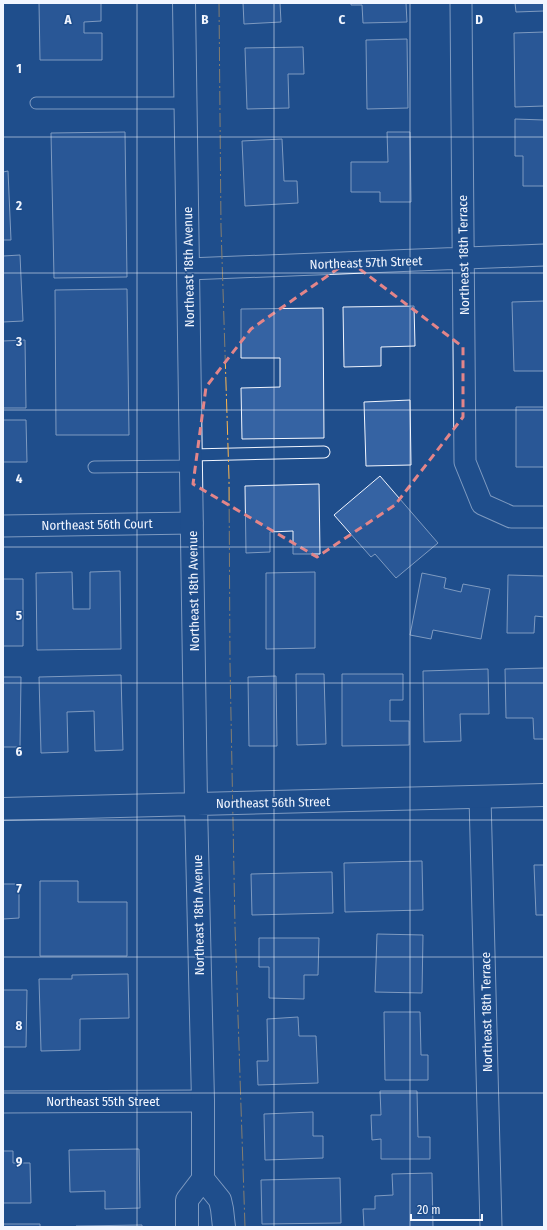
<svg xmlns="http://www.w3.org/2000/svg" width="547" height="1230" viewBox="0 0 547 1230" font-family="'Fira Sans Condensed',sans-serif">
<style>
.building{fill:#3563a3;stroke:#f2f6ff}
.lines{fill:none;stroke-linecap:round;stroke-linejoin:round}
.service-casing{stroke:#f2f6ff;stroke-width:13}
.minor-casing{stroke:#f2f6ff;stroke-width:23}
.tertiary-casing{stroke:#f2f6ff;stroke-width:24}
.service{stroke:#1f4e8c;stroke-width:11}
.minor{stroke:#1f4e8c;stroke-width:21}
.tertiary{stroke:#1f4e8c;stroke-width:22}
.power{stroke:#ffb74d;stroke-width:1;stroke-dasharray:14 3 2 3;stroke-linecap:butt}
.marked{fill:none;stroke:#e38589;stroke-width:3;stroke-dasharray:8 5;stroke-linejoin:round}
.grid{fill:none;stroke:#f2f6ff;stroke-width:1;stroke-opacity:0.55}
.labels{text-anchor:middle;stroke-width:3;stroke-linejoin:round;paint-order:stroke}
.street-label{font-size:13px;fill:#f2f6ff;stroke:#1f4e8c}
.grid-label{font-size:13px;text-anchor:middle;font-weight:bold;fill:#f2f6ff;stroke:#1f4e8c;stroke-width:3;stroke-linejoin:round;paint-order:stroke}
</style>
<rect width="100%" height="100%" fill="#1f4e8c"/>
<path class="building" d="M 39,3 L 101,3 L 101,21 L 84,22 L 84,33 L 102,33 L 102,60 L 40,60 Z
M 243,3 L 280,3 L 281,22 L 244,24 Z
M 351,3 L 406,3 L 407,22 L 363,23 L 362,5 L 351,5 Z
M 515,3 L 544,3 L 544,11 L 516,12 Z
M 544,32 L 544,106 L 515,107 L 514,33 Z
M 407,39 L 408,108 L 367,109 L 366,40 Z
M 303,47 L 304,74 L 288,74 L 289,108 L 247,109 L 245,48 Z
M 515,119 L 544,120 L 544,186 L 523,186 L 523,156 L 515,156 Z
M 125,132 L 127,277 L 54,278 L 51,133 Z
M 387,132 L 410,132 L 411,202 L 380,202 L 380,192 L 351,192 L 351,162 L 388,162 Z
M 282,139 L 284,181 L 297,181 L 298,203 L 245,206 L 242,141 Z
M 8,171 L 11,240 L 3,240 L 3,172 Z
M 20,255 L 23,321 L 3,322 L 3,256 Z
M 127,289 L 129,435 L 56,435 L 55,290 Z
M 544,301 L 544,371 L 514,371 L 512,302 Z
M 414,306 L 415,346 L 381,347 L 381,366 L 344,367 L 343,307 Z
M 323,308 L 324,438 L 242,439 L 241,388 L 280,387 L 280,358 L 241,358 L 241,309 Z
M 25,340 L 26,408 L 3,408 L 3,341 Z
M 410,400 L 411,465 L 366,466 L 364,402 Z
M 516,407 L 544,407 L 544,467 L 516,467 Z
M 3,420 L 26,420 L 27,462 L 3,462 Z
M 380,476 L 438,543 L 396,578 L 375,554 L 371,557 L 334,515 Z
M 319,484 L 320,554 L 293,554 L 293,531 L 270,532 L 270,552 L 246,553 L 245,486 Z
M 120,571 L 121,649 L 37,650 L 36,573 L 72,572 L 73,609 L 90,609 L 90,572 Z
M 315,572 L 315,648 L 266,649 L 266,573 Z
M 422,573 L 446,578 L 444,588 L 461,592 L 463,584 L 490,589 L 481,639 L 433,630 L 431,639 L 410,635 Z
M 508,575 L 544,576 L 544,617 L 535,616 L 534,633 L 507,633 Z
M 3,579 L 23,579 L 23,646 L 3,646 Z
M 544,668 L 544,739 L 534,739 L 533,718 L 506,718 L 505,669 Z
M 488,669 L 489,714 L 460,714 L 461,741 L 424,742 L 423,671 Z
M 296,674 L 324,674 L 326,744 L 297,745 Z
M 342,674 L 403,674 L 403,700 L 390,700 L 390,721 L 409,721 L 409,745 L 342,746 Z
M 121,675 L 123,750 L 95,751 L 94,711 L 67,712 L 68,752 L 41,753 L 39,677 Z
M 276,676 L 277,746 L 249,746 L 248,677 Z
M 3,677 L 21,677 L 20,747 L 3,747 Z
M 422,861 L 423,910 L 345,912 L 344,863 Z
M 534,865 L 544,865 L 544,915 L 536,915 Z
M 332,872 L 333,913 L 252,915 L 251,874 Z
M 40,881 L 78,881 L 78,902 L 127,902 L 127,956 L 40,956 Z
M 3,884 L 19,884 L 19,918 L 3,919 Z
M 377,934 L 423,935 L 422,993 L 375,992 Z
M 259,938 L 319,938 L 318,975 L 304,975 L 304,999 L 269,998 L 269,967 L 259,967 Z
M 128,974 L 129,1018 L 80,1019 L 80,1050 L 41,1051 L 39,979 L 72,979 L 72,975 Z
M 3,990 L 27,990 L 26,1047 L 3,1047 Z
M 384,1012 L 420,1012 L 421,1055 L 428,1055 L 428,1080 L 385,1080 Z
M 298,1017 L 299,1036 L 316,1036 L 318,1083 L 258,1085 L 257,1061 L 268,1061 L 267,1019 Z
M 380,1091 L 417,1091 L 418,1137 L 430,1137 L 430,1159 L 381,1159 L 381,1139 L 372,1140 L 371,1115 L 381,1115 Z
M 313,1112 L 313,1136 L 323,1136 L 323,1158 L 265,1160 L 264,1114 Z
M 139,1149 L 140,1208 L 105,1209 L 105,1191 L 70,1192 L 69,1150 Z
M 3,1151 L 13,1151 L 13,1163 L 30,1163 L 31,1203 L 3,1203 Z
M 432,1173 L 433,1227 L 364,1227 L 363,1209 L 375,1209 L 375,1196 L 393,1195 L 392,1174 Z
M 340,1178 L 341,1223 L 262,1224 L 261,1180 Z
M 3,1224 L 40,1224 L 40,1227 L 3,1227 Z
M 142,1225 L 142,1227 L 76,1227 L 76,1226 Z"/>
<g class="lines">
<g class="service-casing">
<path id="service" d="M 36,103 L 186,103
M 191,455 L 324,452
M 94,467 L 191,466"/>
</g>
<g class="minor-casing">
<path id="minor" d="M 461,3 L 465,462 L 482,504 L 511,517 L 544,517
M 188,269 L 544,255
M 3,526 L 192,523
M 480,797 L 491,1227
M 3,1102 L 203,1101"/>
</g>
<g class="tertiary-casing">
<path id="tertiary" d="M 184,3 L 196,804 L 203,1101 L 203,1179 L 187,1200 L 187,1227
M 3,809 L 544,795
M 203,1179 L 220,1200 L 222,1209 L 224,1227"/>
</g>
<use href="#service" class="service"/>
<use href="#minor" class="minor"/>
<use href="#tertiary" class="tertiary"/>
<path class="power" d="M 219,3 L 221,227 L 229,478 L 230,663 L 235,926 L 245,1227"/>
</g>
<path d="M0 0H547V1230H0ZM 349,261 L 463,347 L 463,417 L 395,505 L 317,557 L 193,484 L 206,387 L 251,329 Z" fill="#1f4e8c" fill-opacity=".55" fill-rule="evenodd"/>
<path class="marked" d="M 349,261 L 463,347 L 463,417 L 395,505 L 317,557 L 193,484 L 206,387 L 251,329 Z"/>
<path class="grid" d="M 137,3 L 137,1227M 274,3 L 274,1227M 410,3 L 410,1227M 3,137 L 544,137M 3,273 L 544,273M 3,410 L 544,410M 3,547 L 544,547M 3,683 L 544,683M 3,820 L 544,820M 3,957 L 544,957M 3,1093 L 544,1093"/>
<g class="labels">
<g class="street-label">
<text transform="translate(463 255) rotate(-91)" y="5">Northeast 18th Terrace</text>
<text transform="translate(366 262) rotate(-2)" y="5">Northeast 57th Street</text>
<text transform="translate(188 267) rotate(-91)" y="5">Northeast 18th Avenue</text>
<text transform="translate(97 524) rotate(-1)" y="5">Northeast 56th Court</text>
<text transform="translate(193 591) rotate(-91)" y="5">Northeast 18th Avenue</text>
<text transform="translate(273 802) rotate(-1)" y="5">Northeast 56th Street</text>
<text transform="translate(198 915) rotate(-91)" y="5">Northeast 18th Avenue</text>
<text transform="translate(486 1012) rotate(-91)" y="5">Northeast 18th Terrace</text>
<text x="103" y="1106">Northeast 55th Street</text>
</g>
</g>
<g class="grid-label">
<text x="68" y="24">A</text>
<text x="205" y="24">B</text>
<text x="342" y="24">C</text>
<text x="479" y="24">D</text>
<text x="19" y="73">1</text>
<text x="19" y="210">2</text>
<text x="19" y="346">3</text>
<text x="19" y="483">4</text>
<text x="19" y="620">5</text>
<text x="19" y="756">6</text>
<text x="19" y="893">7</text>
<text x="19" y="1030">8</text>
<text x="19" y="1166">9</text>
</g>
<rect width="547" height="1230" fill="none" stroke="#f2f6ff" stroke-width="8"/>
<path d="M411 1214v6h71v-6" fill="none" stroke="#f2f6ff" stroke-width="2"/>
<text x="417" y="1214" font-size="12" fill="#f2f6ff" stroke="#1f4e8c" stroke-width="3" paint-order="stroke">20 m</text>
</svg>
